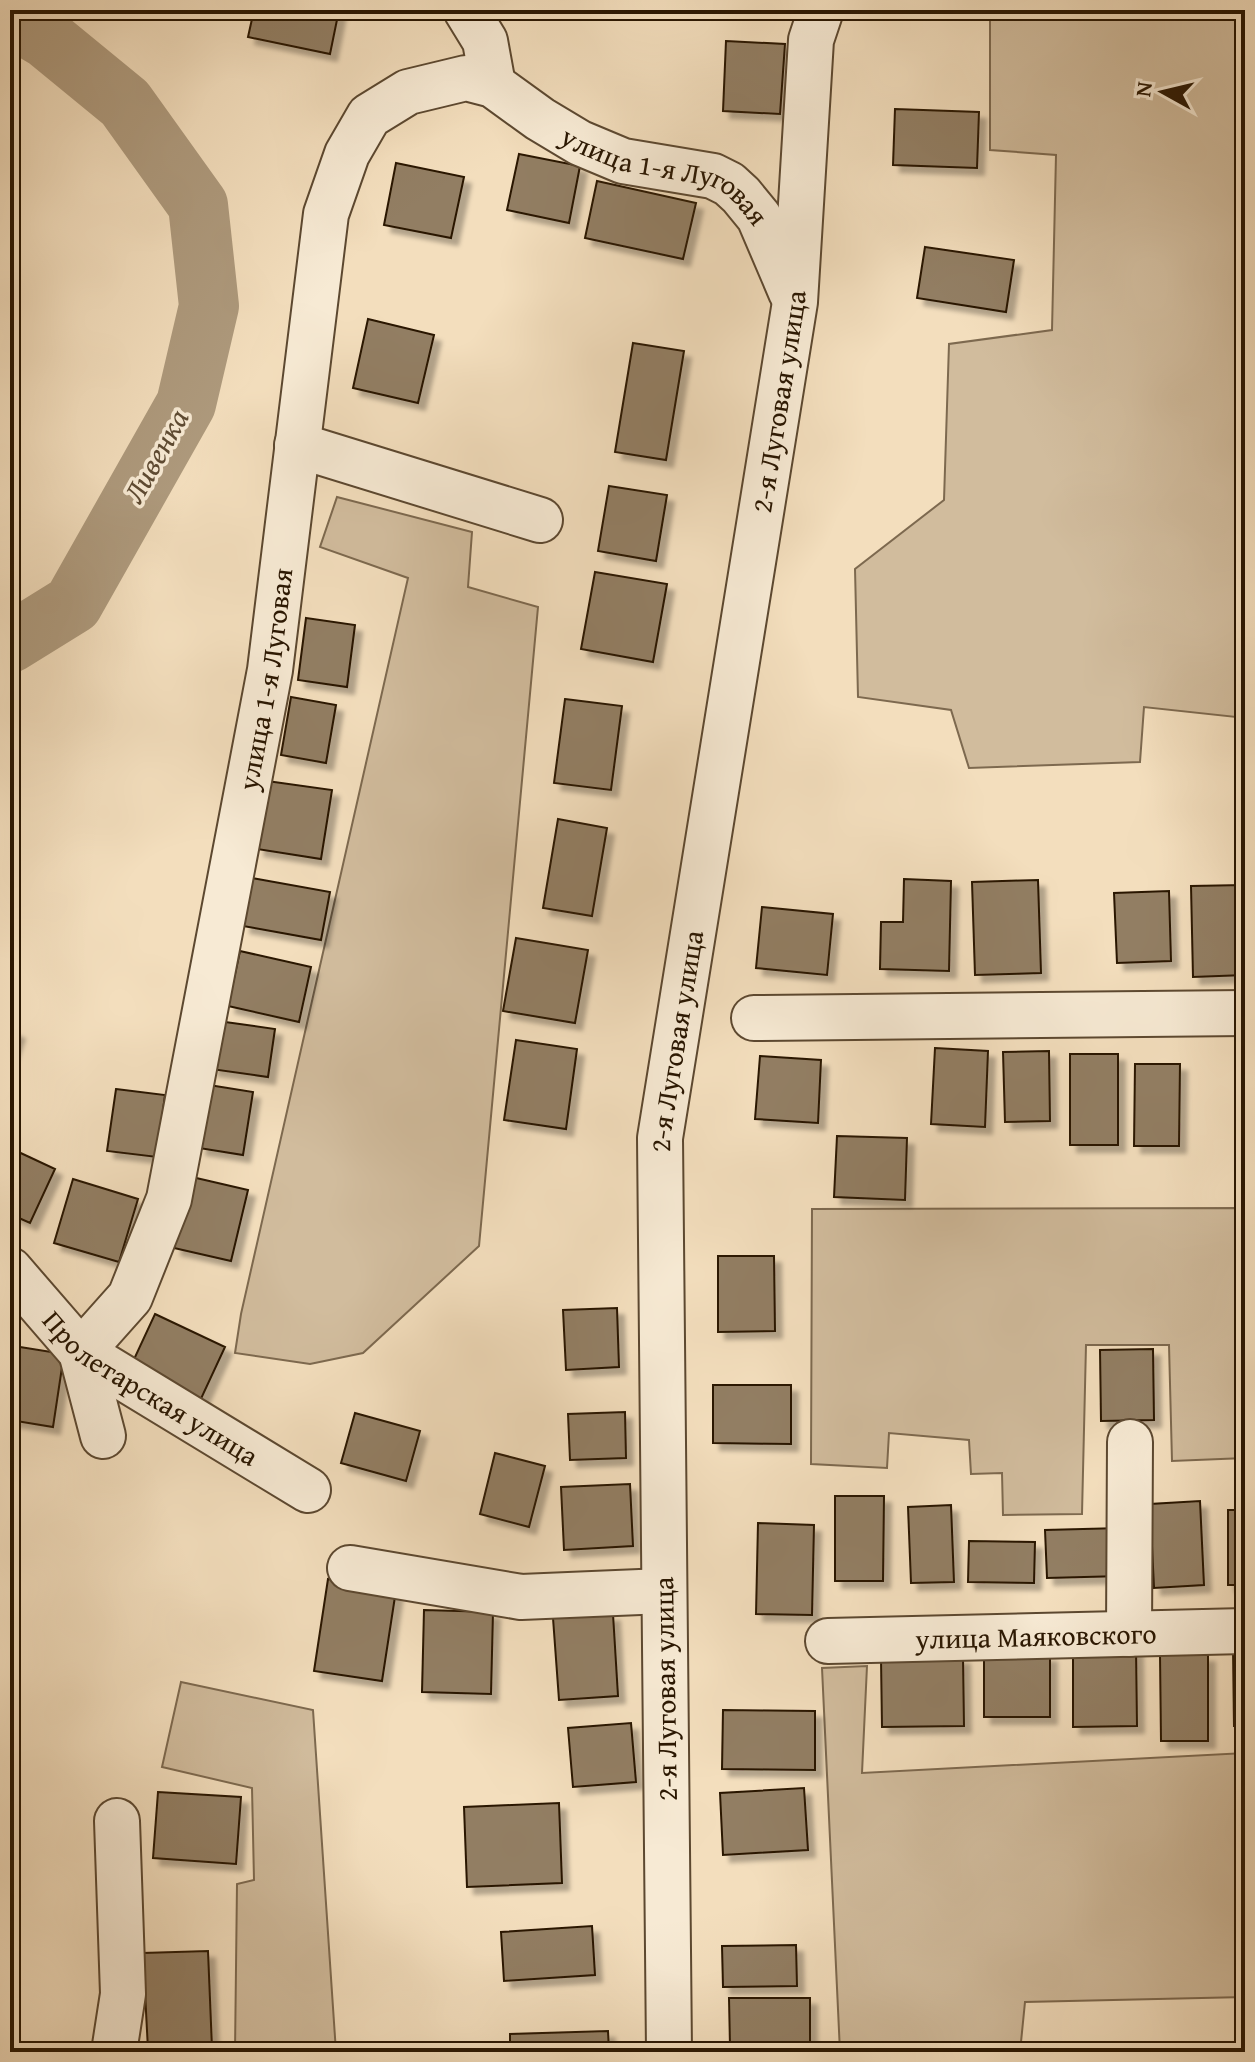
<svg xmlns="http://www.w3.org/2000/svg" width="1255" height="2062" viewBox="0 0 1255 2062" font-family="'Gentium Book Plus',serif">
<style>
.green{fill:#d1bc9d;stroke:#7d694f;stroke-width:2}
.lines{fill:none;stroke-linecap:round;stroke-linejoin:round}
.river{stroke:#ae9a7d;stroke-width:60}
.building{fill:#927e63;stroke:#291601;stroke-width:2;filter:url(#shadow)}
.minor-casing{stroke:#5c4830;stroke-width:48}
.minor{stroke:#f7ead4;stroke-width:44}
.labels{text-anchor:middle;stroke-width:7;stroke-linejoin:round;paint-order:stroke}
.street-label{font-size:28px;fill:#291601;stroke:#f7ead4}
.water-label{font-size:30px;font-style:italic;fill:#5e4b33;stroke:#f7ead4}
</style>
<defs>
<filter id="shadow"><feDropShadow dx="7" dy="7" stdDeviation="2" flood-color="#0004"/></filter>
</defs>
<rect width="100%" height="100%" fill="#f3debd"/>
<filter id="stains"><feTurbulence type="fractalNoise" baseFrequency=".0025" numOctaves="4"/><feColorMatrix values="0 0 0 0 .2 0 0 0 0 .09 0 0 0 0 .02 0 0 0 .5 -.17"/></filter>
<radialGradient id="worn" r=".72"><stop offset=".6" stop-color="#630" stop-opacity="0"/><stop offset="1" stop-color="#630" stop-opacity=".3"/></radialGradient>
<path class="green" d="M 990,10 L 1245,10 L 1245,718 L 1144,707 L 1140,762 L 969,768 L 951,710 L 858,697 L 855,569 L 944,500 L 949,344 L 1052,330 L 1056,155 L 990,150 Z
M 337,497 L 472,532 L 468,587 L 538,607 L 479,1246 L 363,1353 L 310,1364 L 235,1353 L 241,1314 L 408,578 L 320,547 Z
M 1245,1208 L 1245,1458 L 1172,1461 L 1169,1345 L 1086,1345 L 1082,1514 L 1003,1515 L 1002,1473 L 971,1474 L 969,1440 L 889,1433 L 887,1468 L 811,1464 L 812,1209 Z
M 867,1666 L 862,1773 L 1245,1753 L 1245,1997 L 1025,2002 L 1020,2052 L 840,2052 L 822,1668 Z
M 181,1682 L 313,1710 L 336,2052 L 235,2052 L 237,1884 L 254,1880 L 252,1788 L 162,1767 Z"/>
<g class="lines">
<path class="river" d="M 10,17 L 47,39 L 125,103 L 198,205 L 209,306 L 186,404 L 73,604 L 10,643"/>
</g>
<path class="building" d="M 254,10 L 339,10 L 330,54 L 248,37 Z
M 726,41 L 785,44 L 780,114 L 723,111 Z
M 895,109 L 979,112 L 977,168 L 893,165 Z
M 519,154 L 580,166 L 569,223 L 507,210 Z
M 396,163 L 464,177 L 451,238 L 384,225 Z
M 597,181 L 696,203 L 683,259 L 585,238 Z
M 925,247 L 1014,260 L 1006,312 L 917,298 Z
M 368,319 L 434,335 L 418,403 L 353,388 Z
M 633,343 L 684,351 L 666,460 L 615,452 Z
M 609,486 L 667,495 L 656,561 L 598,551 Z
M 595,572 L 667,584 L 653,662 L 581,649 Z
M 306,618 L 355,625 L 347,687 L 298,680 Z
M 291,697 L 336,705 L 326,763 L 281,755 Z
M 565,699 L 622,706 L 611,790 L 554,783 Z
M 267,781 L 332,790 L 321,859 L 257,849 Z
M 558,819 L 607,828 L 592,916 L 543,908 Z
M 252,878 L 330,892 L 321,940 L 243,926 Z
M 904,879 L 951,881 L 949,971 L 880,969 L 881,922 L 903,922 Z
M 1038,880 L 1041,973 L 975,975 L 972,882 Z
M 1244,885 L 1245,975 L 1193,977 L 1191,886 Z
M 1169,891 L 1171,961 L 1117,963 L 1114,893 Z
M 762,907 L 833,914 L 827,975 L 756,968 Z
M 516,938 L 588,950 L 575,1023 L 503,1011 Z
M 240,951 L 311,967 L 299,1022 L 228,1006 Z
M 218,1021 L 275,1029 L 268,1077 L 211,1069 Z
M 10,1029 L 18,1032 L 10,1055 Z
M 516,1040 L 577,1049 L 566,1129 L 504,1120 Z
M 935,1048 L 988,1051 L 985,1127 L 931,1124 Z
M 1049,1051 L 1050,1121 L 1005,1122 L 1003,1052 Z
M 1070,1054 L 1118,1054 L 1118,1145 L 1070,1145 Z
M 760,1056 L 821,1060 L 818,1123 L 755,1119 Z
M 1135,1064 L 1180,1064 L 1179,1146 L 1134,1146 Z
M 209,1085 L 253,1092 L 243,1155 L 199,1148 Z
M 116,1089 L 165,1095 L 157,1157 L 107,1151 Z
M 837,1136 L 907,1138 L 905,1200 L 834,1197 Z
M 10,1148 L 55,1169 L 30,1223 L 10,1214 Z
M 192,1177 L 248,1190 L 231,1261 L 174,1248 Z
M 73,1179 L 138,1199 L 119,1262 L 54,1243 Z
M 718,1256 L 774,1256 L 775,1331 L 718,1332 Z
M 617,1308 L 619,1367 L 566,1370 L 563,1310 Z
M 155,1314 L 225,1347 L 199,1403 L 129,1370 Z
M 20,1347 L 64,1354 L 53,1427 L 10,1420 Z
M 1153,1349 L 1154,1420 L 1101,1421 L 1100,1350 Z
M 713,1385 L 791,1385 L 791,1444 L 713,1443 Z
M 625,1412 L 626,1458 L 570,1460 L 568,1414 Z
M 355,1413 L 420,1431 L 406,1481 L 341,1463 Z
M 495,1453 L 545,1466 L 529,1527 L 480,1514 Z
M 630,1484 L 633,1546 L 564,1550 L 561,1487 Z
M 835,1496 L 884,1496 L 883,1581 L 835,1581 Z
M 1200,1501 L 1204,1585 L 1154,1588 L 1150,1504 Z
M 951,1505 L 954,1582 L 911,1583 L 908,1507 Z
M 1228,1510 L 1245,1510 L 1245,1585 L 1228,1585 Z
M 758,1523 L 814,1525 L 812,1615 L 756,1614 Z
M 1121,1528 L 1122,1576 L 1047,1578 L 1045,1530 Z
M 969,1541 L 1035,1542 L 1034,1583 L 968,1582 Z
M 328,1579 L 396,1590 L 382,1681 L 314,1671 Z
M 424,1610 L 493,1612 L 491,1694 L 422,1692 Z
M 613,1614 L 618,1696 L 559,1700 L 553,1618 Z
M 1073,1648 L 1136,1648 L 1137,1726 L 1073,1727 Z
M 1233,1649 L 1245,1649 L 1245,1726 L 1234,1726 Z
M 984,1655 L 1050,1655 L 1050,1717 L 984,1717 Z
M 1160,1655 L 1208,1655 L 1208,1741 L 1161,1741 Z
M 963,1657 L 964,1726 L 882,1727 L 881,1659 Z
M 723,1710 L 815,1711 L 815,1770 L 722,1769 Z
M 631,1723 L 636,1782 L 573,1787 L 568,1728 Z
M 804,1788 L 808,1850 L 723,1855 L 720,1793 Z
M 158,1792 L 241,1797 L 236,1864 L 153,1858 Z
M 559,1803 L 562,1883 L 467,1887 L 464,1807 Z
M 592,1926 L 595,1975 L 504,1981 L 501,1932 Z
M 796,1945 L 797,1986 L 723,1987 L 722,1946 Z
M 208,1951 L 212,2048 L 148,2050 L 143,1953 Z
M 729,1998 L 810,1998 L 810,2045 L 730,2046 Z
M 608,2031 L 609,2052 L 510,2052 L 510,2034 Z"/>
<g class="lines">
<g class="minor-casing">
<g id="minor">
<path d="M 466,10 L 485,41 L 493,85"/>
<path d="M 297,445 L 540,520"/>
<path d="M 754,1018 L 1245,1013"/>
<path id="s1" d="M 10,1270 L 81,1352 L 308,1490"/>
<path id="s2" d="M 81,1352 L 130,1297 L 169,1199 L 270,670 L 326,214 L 347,154 L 369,116 L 408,92 L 466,78 L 493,85 L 540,119 L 580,143 L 623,161 L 713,176 L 729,184 L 741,195 L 759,217 L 791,292"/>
<path d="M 81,1352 L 103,1436"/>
<path d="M 350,1568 L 521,1597 L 664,1591"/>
<path d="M 1129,1634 L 1130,1442"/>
<path id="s3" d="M 828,1641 L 1245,1631"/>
<path d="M 114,2052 L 123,1994 L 117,1821"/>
<path id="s4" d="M 669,2052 L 660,1138 L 795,302 L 811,40 L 821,10"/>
</g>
</g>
<use href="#minor" class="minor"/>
</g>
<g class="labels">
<g class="street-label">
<text dy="10" stroke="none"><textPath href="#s2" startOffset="1616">улица 1-я Луговая</textPath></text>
<text dy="10" stroke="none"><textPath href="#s4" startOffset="1660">2-я Луговая улица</textPath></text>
<text dy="10" stroke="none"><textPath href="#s2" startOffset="708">улица 1-я Луговая</textPath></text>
<text dy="10" stroke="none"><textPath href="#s4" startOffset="1012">2-я Луговая улица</textPath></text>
<text dy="10" stroke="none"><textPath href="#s1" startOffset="186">Пролетарская улица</textPath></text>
<text dy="10" stroke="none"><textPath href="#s3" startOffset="208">улица Маяковского</textPath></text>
<text transform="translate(665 1689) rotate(-91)" y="10">2-я Луговая улица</text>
</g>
<g class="water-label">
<text transform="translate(156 456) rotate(-61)" y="10">Ливенка</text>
</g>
</g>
<rect width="1255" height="2062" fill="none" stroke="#f3debd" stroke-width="40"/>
<rect x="12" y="12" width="1231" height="2038" fill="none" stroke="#291601" stroke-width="4"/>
<rect x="20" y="20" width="1215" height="2022" fill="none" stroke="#291601" stroke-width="2"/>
<g transform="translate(1163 92) rotate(278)" stroke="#f7ead4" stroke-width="6" paint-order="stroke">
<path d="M0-6L14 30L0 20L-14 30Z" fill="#291601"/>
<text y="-12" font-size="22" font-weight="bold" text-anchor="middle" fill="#291601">N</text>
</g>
<rect width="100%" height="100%" filter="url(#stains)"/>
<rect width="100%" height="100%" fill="url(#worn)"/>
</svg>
